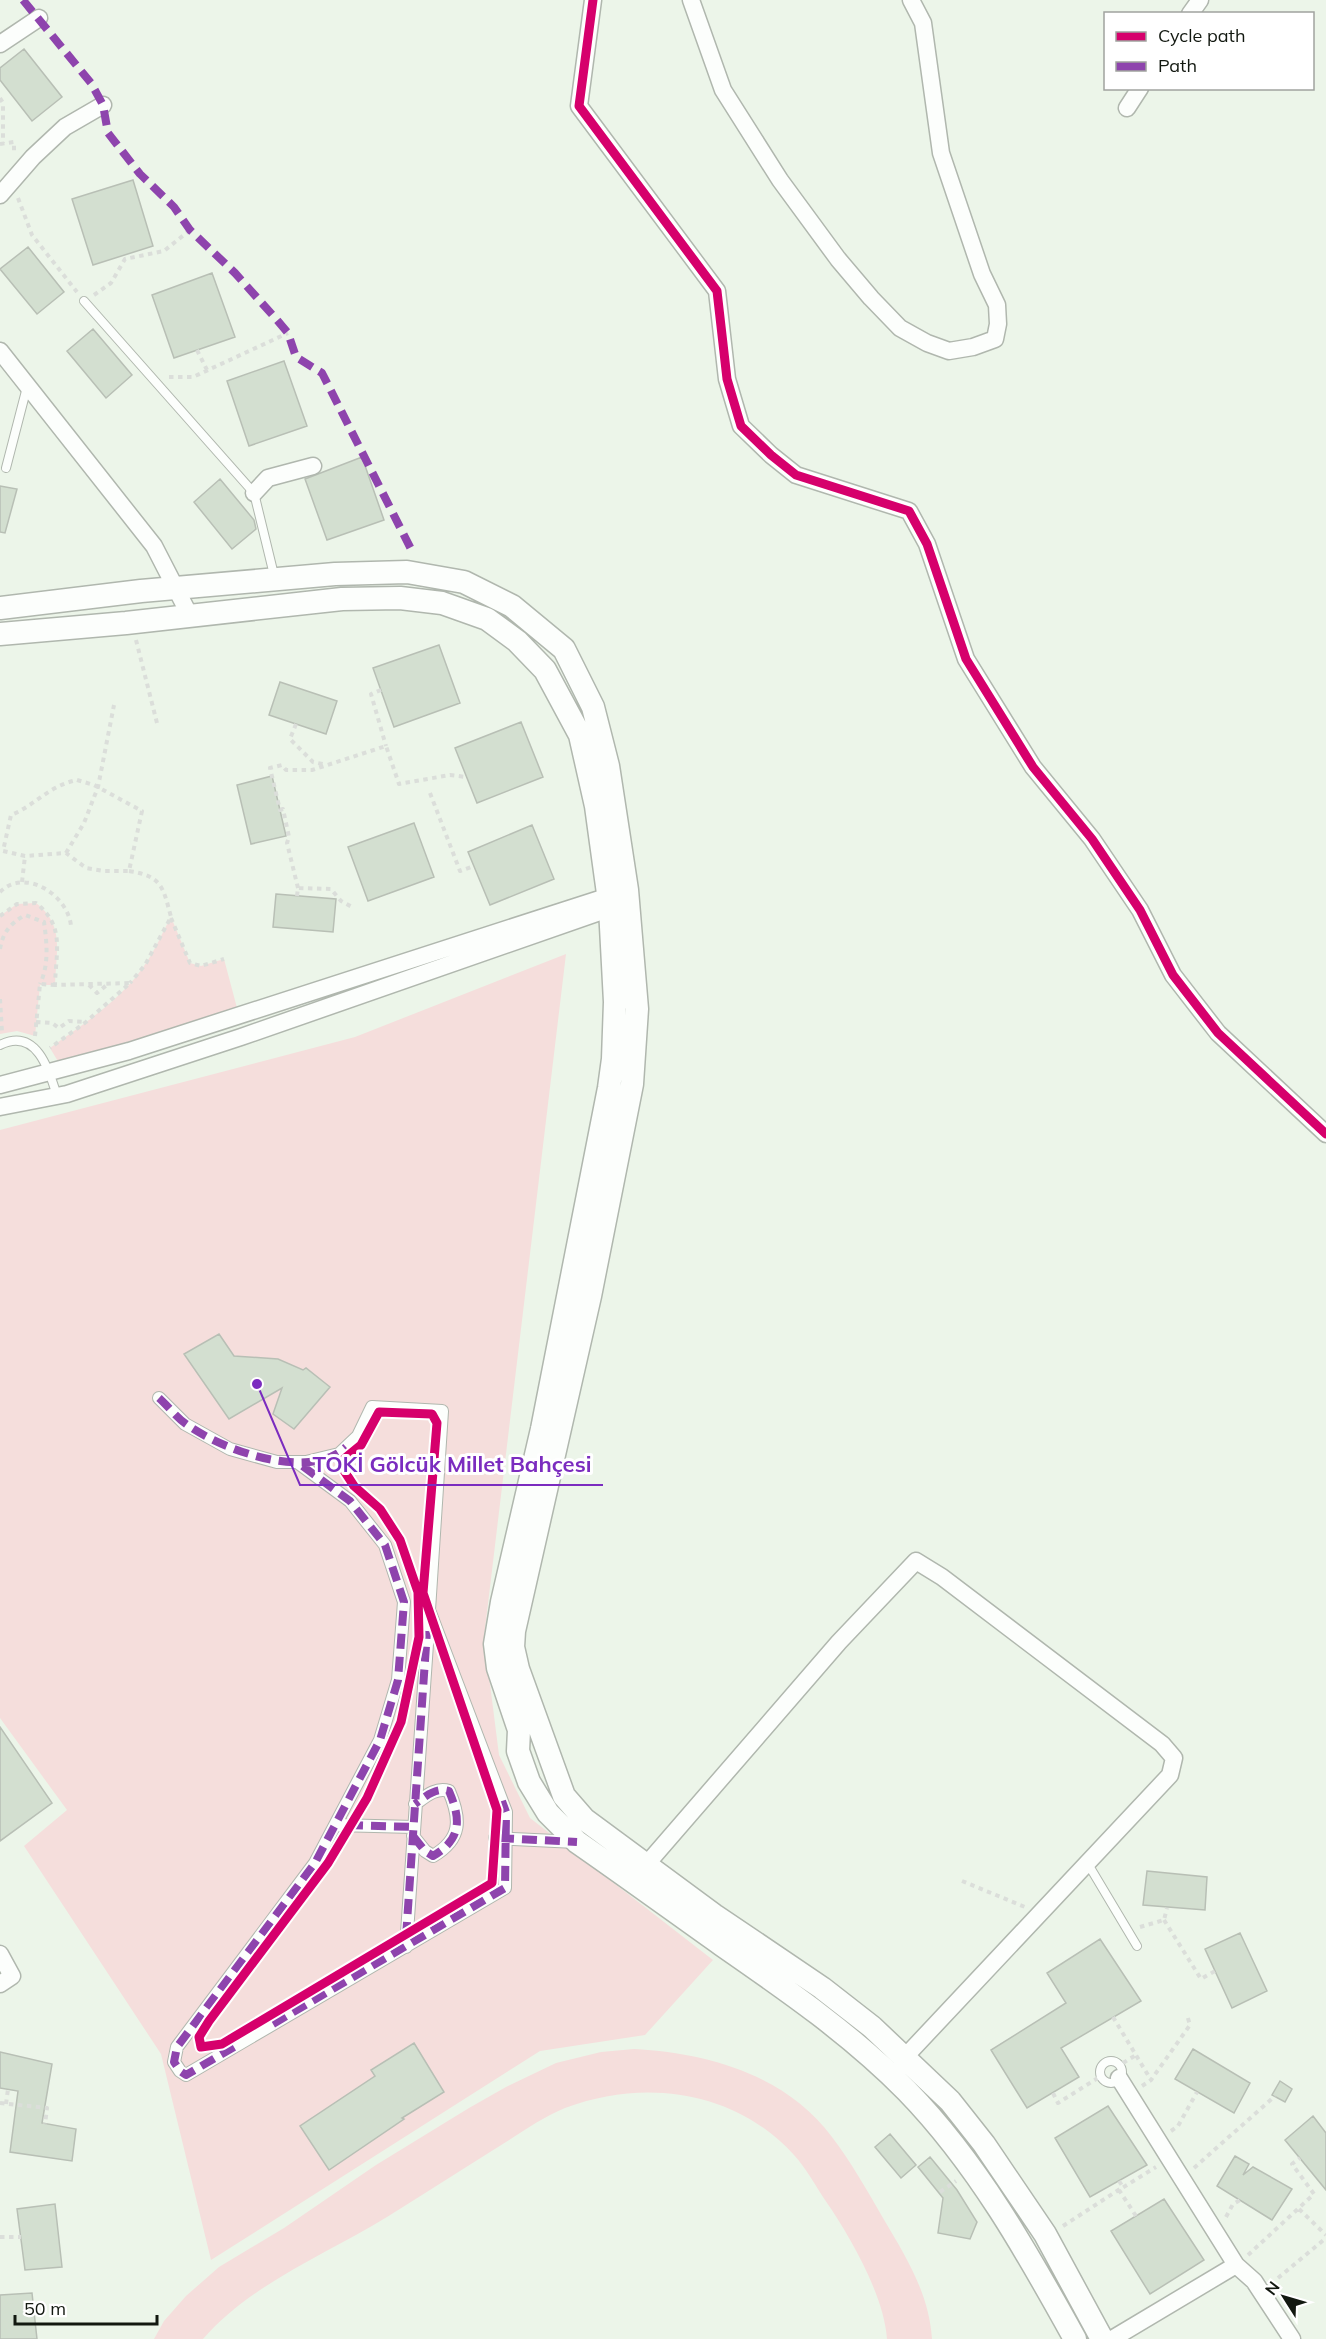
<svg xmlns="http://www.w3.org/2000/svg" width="1326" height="2339" viewBox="0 0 1326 2339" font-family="Mulish,sans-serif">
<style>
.green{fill:#f5dedc}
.building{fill:#d3dfd0;stroke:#b8bfb5;stroke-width:1.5}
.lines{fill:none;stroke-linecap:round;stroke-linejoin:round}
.service-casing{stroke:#b0b7ae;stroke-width:10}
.pedestrian-casing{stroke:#b0b7ae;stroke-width:14}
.minor-casing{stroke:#b0b7ae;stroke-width:19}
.secondary-casing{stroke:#b0b7ae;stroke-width:25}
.path{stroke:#dbdeda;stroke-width:4;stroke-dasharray:4.5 4.5;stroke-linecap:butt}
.service{stroke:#fcfefc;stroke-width:8}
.pedestrian{stroke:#fcfefc;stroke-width:12}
.minor{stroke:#fcfefc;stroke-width:16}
.secondary{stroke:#fcfefc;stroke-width:22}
.quiet{stroke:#8e44ad;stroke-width:8;stroke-dasharray:15 8;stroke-linecap:butt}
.cycleway-casing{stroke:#fff;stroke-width:13}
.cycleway{stroke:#d6006c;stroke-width:9}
.leader{fill:none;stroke:#7b2cbf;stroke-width:2}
.callout-dot{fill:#7b2cbf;stroke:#fff;stroke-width:2}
.callout-label{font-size:22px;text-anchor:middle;font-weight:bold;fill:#7b2cbf;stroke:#fff;stroke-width:6;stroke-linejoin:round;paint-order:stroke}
</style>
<rect width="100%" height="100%" fill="#ecf5e9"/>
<path class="green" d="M 36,903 C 65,926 56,950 55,985 L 40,985 L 35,1036 L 17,1031 L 0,1034 L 0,916 L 17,904 Z
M 171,917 L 190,963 L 201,966 L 224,959 L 237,1008 L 135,1043 L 59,1063 L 50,1048 C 82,1025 121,1000 144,966 C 155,951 162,933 171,917 Z
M 566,954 L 484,1637 L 499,1755 L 530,1818 L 713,1960 L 645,2035 L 540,2051 L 211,2260 L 161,2054 L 24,1846 L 67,1810 L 0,1718 L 0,1130 L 355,1037 Z
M 634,2049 C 708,2053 786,2075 832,2137 C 851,2162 867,2190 883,2218 C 906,2257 929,2293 932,2339 L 887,2339 C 884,2295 850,2236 825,2200 C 815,2185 806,2168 794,2155 C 735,2090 644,2078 565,2108 C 545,2116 525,2130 506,2142 C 466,2167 427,2192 387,2217 C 325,2255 252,2283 203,2339 L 154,2339 L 164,2321 L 186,2296 L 219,2267 L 284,2228 L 376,2165 L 469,2108 L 506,2087 L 556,2063 L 601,2052 Z"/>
<path class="building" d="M 24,49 L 62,97 L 32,121 L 0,80 L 0,68 Z
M 133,180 L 153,246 L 93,265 L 72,199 Z
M 28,247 L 64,292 L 37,314 L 0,269 Z
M 212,273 L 235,337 L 174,358 L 152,295 Z
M 93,329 L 132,375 L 106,398 L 67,351 Z
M 284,361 L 307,426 L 249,446 L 227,381 Z
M 362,457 L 384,520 L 327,540 L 305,479 Z
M 220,479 L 254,520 L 256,529 L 232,549 L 194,502 Z
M 0,486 L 17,489 L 5,533 L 0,532 Z
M 439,645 L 460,703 L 394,727 L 373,668 Z
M 280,682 L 337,701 L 326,734 L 269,715 Z
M 521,722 L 543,777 L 477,803 L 455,748 Z
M 272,776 L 286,836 L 251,844 L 237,785 Z
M 414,823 L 434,877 L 368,901 L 348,847 Z
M 532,825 L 554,879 L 490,905 L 468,852 Z
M 276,894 L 336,899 L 333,932 L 273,927 Z
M 219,1334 L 234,1356 L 278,1359 L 303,1370 L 306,1368 L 330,1387 L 294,1429 L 273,1414 L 282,1388 L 229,1419 L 184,1354 Z
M 0,1727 L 52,1803 L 0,1841 Z
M 1147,1871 L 1207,1877 L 1205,1910 L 1143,1905 Z
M 1240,1933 L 1267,1991 L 1232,2008 L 1205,1949 Z
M 1100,1939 L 1141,2001 L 1061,2048 L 1079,2077 L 1027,2108 L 991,2050 L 1066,2003 L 1047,1973 Z
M 414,2043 L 444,2092 L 402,2118 L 404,2119 L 329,2170 L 300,2126 L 375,2076 L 371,2070 Z
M 1193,2049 L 1250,2083 L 1234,2113 L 1175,2079 Z
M 0,2052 L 52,2064 L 42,2123 L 76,2129 L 72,2161 L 10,2152 L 18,2091 L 0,2088 Z
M 1280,2081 L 1292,2089 L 1285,2102 L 1272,2095 Z
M 1108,2106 L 1147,2165 L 1090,2197 L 1055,2138 Z
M 1313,2116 L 1326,2133 L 1326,2190 L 1285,2140 Z
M 890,2134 L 916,2165 L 901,2178 L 875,2147 Z
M 1235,2156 L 1249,2164 L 1243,2175 L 1253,2167 L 1292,2189 L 1272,2220 L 1217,2186 Z
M 930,2157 L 957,2190 L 977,2222 L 970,2239 L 938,2233 L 943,2198 L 918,2167 Z
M 1164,2199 L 1204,2260 L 1150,2294 L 1111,2231 Z
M 55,2204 L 62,2267 L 25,2270 L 17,2209 Z
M 32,2293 L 37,2339 L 0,2339 L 0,2295 Z"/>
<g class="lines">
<g class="service-casing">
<path id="service" d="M 84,301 L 254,493 L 275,579
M 6,468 L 27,387
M 0,1045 C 36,1027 49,1069 57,1096
M 1088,1864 L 1137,1946
M1100 2072a11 11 0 1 1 22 0a11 11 0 1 1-22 0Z"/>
</g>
<g class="pedestrian-casing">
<path id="pedestrian" d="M 159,1398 L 185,1424 L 230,1449 L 277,1462 L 306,1462 L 339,1454 L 358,1436 L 372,1407 L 442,1411 L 429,1610 L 506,1812 L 505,1888 L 186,2075 L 180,2071 L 174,2062 L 177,2047 L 315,1863 L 380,1740 L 398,1680 L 404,1602 L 385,1545 L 350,1501 L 297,1462
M 335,1825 L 414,1827
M 413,1836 L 425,1851 L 433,1856 C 462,1839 461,1819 449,1791 C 436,1787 426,1796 415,1804
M 495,1838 L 576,1842
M 406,1947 L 429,1615"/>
</g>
<g class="minor-casing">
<path id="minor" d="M 593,0 L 579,106 L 717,291 L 727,379 L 741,426 L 771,455 L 796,475 L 909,511 L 927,544 L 966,659 L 1033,767 L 1092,839 L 1140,910 L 1173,975 L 1218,1033 L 1326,1134
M 691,0 L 723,90 L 780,180 L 838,259 L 871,298 L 900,328 L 927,343 L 949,351 L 973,347 L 995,339 L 998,324 L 997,305 L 982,274 L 941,153 L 923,23 L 911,0
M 1190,14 L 1200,0
M 0,44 L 39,18
M 1127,108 L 1140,88
M 0,195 L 33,157 L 65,127 L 103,105
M 0,351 L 154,546 L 189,614
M 254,493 L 268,478 L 313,466
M 0,1085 L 129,1051 L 618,893
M 0,1107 L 67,1094 L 241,1037 L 620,905
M 646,1865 L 839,1642 L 916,1561 L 942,1577 L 1162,1744 L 1174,1758 L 1170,1775 L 904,2058
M 0,1954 L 12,1976 L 0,1984
M 1119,2078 L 1236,2265 L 1254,2281 L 1292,2339
M 1112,2339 L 1236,2265"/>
</g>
<g class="secondary-casing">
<path id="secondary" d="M 0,608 L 141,591 L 335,574 L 407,572 L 464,582 L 512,606 L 564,649 L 593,707 L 608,766 L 627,890 L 637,1009 L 632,1084 L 590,1296 L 514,1631 L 513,1647 L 518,1669 L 564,1796 L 584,1819 L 714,1915 L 822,1988 L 872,2027 L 950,2101 L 984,2144 L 1045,2234 L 1102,2339
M 0,634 L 126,623 L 342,599 L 400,598 L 442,603 L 487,619 L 517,641 L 545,670 L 580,735 L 596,806 L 610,908 L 615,1002 L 613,1059 L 609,1088 L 542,1429 L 502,1602 L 495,1644 L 498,1668 L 519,1730 L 518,1751 L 529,1782 L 548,1813 L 577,1842 C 626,1876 674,1911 722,1945 C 787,1990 852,2035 907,2091 C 977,2163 1027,2252 1075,2339"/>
</g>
<path class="path" d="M 0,98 L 3,103 L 3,143
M 0,144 L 14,142 L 14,154
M 18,198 L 32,235 L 77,292
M 94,295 L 111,283 L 125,259 L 164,251 L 190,230
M 197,350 L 207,370
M 169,377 L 193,377 L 288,333
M 136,640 L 157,723
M 381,690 L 371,694 L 386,746
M 296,724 L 290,739 L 313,762 L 327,765
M 77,780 L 94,785 L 142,811 L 129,871 L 104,871 L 86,868 L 66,853 L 25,856 L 3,851 L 11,815 C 36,805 48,786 77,780 Z
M 430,793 L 460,871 L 474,866
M 66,853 L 84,823 L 98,787 L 114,705
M 129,871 C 162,876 163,887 171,917 L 145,965 L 130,983
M 22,882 L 25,856
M 298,888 L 287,843 L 289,837 L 283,809 L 280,810 L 270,768 L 282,765 L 286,770 L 312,770 L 386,746 L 399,784 L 450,775 L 466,777
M 0,892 C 25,867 68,895 71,926
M 297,896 L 298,888 L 331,889 L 341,901 L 354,908
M 0,916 L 17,904 L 36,903 C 65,926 56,950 55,985 L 130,983 L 86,1022 L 50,1048
M 171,918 L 190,963 L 201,966 L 224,959
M 0,949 C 3,932 10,924 25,915 L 44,922 C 47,943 49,965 40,984
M 89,985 L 97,993 L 108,984
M 0,999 L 2,1032
M 36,1022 L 52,1023 L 59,1028 L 69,1021 L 86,1022
M 35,1036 L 40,984 L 55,985
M 962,1881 L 1025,1907
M 1164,1920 L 1201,1979 L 1215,1971
M 1140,1927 L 1164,1920 L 1167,1908
M 1113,2017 L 1151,2080
M 1123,2063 L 1136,2055
M 1142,2086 L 1151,2080 L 1190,2025 L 1187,2015
M 1053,2093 L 1058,2103 L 1101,2076
M 0,2103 L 47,2108 L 45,2124
M 6,2104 L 8,2089
M 1171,2131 L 1178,2126 L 1197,2092
M 1194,2168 L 1275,2096
M 1119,2181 L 1123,2187
M 940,2192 L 956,2181
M 1299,2209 L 1326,2235
M 1136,2216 L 1119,2190 L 1156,2167
M 1226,2217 L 1233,2204 L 1240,2200
M 1063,2226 L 1120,2189
M 0,2237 L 21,2237
M 1248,2255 L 1314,2194 L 1292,2164 L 1300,2158
M 1278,2278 L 1326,2238"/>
<use href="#service" class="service"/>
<use href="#pedestrian" class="pedestrian"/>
<use href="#minor" class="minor"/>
<use href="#secondary" class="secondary"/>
<path class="quiet" d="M 23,0 L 91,83 L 103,105 L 108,133 L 140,174 L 174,207 L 190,230 L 235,273 L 277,320 L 288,333 L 296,357 L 322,373 L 411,549
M 159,1398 C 168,1406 176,1417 186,1424 C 222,1450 309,1482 346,1447
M 348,1825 L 414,1827
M 413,1836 L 425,1851 L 433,1856 C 462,1839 461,1819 449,1791 C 436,1787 426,1796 415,1804
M 499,1838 L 577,1842
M 406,1937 L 427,1631
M 273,2024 L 505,1888 L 506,1812 L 502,1801
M 234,2047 L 186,2075 L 180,2071 L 174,2062 L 177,2047 L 315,1863 L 380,1740 L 398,1680 L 404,1602 L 385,1545 L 350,1501 L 297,1462"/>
<g class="cycleway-casing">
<path id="cycleway" d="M 593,0 L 579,106 L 717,291 L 727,379 L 741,426 L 771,455 L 796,475 L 909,511 L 927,544 L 966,659 L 1033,767 L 1092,839 L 1140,910 L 1173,975 L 1218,1033 L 1326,1134
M 379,1412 L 432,1414 L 437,1423 L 423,1593 L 497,1810 L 492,1883 L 222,2044 L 201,2047 L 199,2037 L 209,2021 L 328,1863 L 367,1798 L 401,1722 L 419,1637 L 418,1592 L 400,1540 L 380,1509 L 354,1486 L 343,1469 L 344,1459 L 361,1445 Z"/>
</g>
<use href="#cycleway" class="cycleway"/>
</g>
<path class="leader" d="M257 1384L300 1485H603"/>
<circle class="callout-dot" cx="257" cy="1384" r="6"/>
<g class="callout-label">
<text x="452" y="1472">TOKİ Gölcük Millet Bahçesi</text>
</g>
<rect x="1104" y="12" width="210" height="78" fill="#ffffff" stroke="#a0a39f" stroke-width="1.5"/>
<rect x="1116" y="32" width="30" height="9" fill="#d6006c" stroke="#a0a39f" stroke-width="1.5"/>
<text x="1158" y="42" font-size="18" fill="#121810">Cycle path</text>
<rect x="1116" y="62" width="30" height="9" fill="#8e44ad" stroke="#a0a39f" stroke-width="1.5"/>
<text x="1158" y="72" font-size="18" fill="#121810">Path</text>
<g transform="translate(1284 2297) rotate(307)" stroke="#ffffff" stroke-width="4.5" paint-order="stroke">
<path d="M0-4.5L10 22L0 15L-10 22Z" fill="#121810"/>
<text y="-9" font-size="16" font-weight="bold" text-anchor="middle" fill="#121810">N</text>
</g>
<path d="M15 2315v9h142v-9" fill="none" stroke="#121810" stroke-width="3"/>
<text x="24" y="2315" font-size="18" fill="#121810" stroke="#ffffff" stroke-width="4.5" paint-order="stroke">50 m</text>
</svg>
